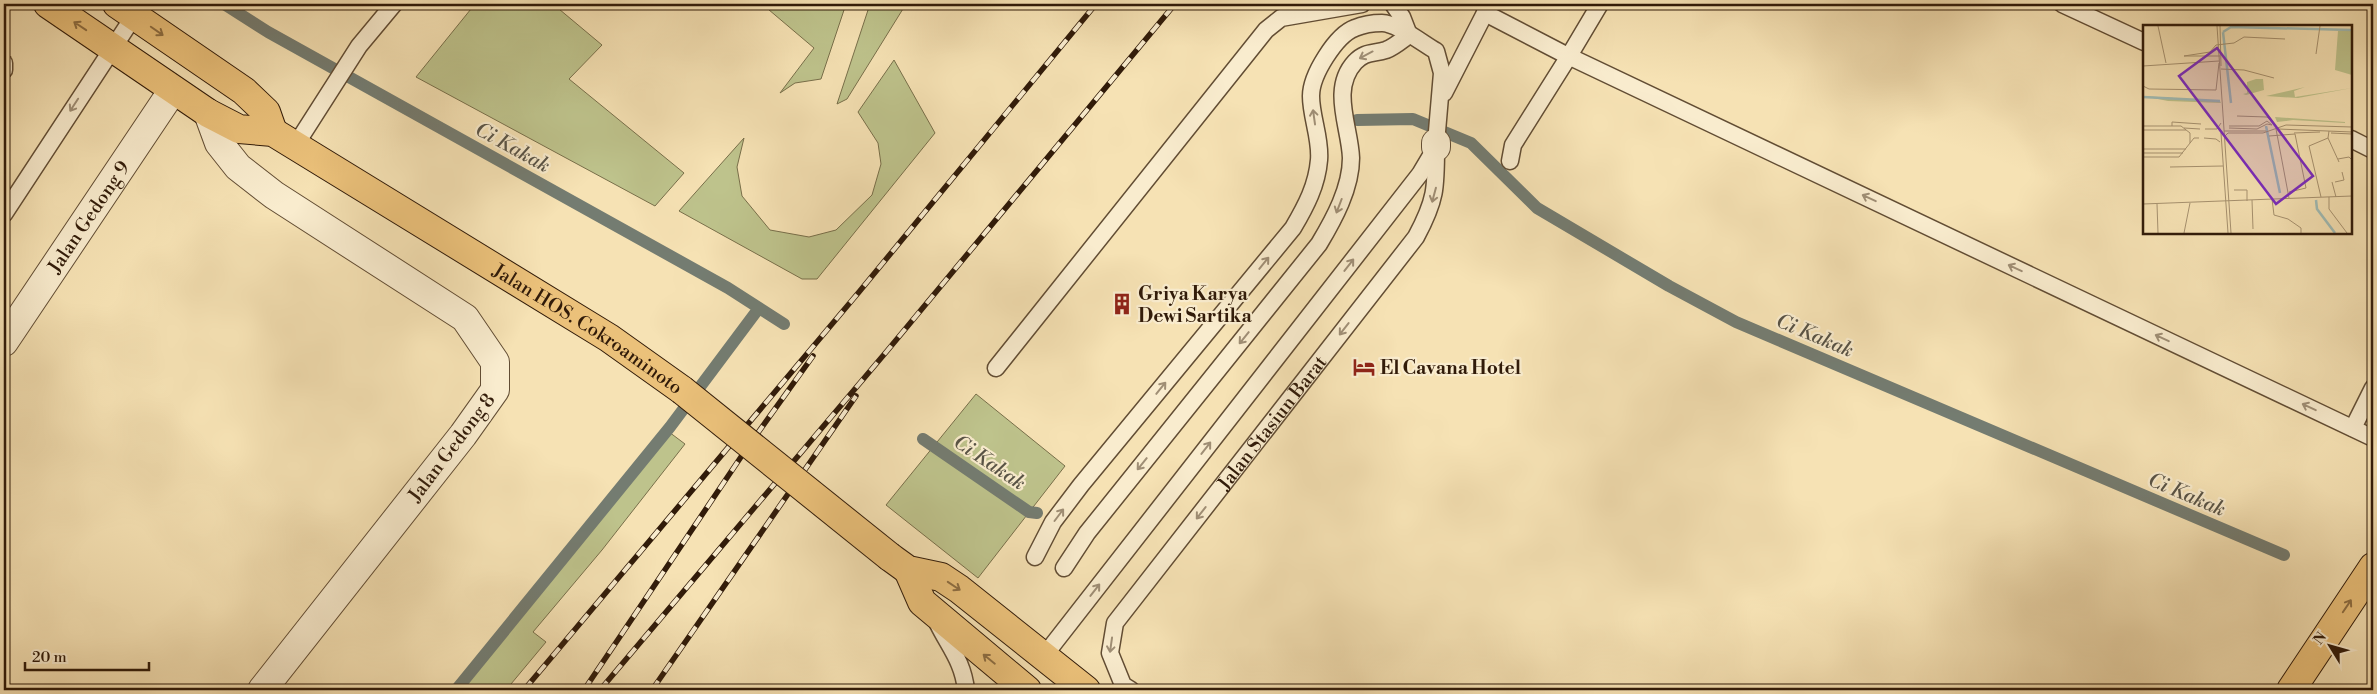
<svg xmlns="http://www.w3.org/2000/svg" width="2377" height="694" viewBox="0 0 2377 694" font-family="'Libre Bodoni',serif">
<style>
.green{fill:#bec38c;stroke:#786f4a}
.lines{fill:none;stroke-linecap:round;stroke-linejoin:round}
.stream{stroke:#747c71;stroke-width:12}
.service-casing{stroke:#624d34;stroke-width:19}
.minor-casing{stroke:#624d34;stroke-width:30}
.primary-casing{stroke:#311b09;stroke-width:30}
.service{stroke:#f9ecce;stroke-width:16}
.minor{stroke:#f9ecce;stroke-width:28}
.primary{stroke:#ebc17a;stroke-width:28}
.rail-casing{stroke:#311b09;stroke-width:5.5}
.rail{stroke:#f9ecce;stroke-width:4;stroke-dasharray:11;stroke-linecap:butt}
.primary-bridge-casing{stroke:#311b09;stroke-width:30;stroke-linecap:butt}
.primary-bridge{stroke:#ebc17a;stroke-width:28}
.oneway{stroke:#8e6e42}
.oneway2{stroke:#9f8e75}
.labels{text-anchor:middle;stroke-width:4.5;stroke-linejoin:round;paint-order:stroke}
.street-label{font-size:19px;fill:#311b09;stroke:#f9ecce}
.poi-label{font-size:19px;font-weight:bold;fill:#311b09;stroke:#f9ecce;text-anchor:start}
.water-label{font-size:20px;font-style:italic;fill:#585346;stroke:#f9ecce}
.inset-river{fill:none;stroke:#a0bcb6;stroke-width:2.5}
.inset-road{fill:none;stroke:#a79270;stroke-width:1}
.view{fill:#7b2cbf;fill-opacity:0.15;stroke:#7b2cbf;stroke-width:2.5}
.inset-edge{fill:none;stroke:#311b09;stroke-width:2.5}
</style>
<rect width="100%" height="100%" fill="#f6e2b4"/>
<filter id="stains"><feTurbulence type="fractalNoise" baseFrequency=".004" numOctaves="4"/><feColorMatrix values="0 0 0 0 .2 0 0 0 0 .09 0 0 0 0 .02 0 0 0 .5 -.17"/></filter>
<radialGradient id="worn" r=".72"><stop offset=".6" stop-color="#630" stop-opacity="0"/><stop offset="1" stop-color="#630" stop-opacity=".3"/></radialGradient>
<path class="green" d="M 475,4 L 553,4 L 602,45 L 569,79 L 684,173 L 655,206 L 416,77 Z
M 762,4 L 846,4 L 821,79 L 795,83 L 780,93 L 814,48 Z
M 870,4 L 906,4 L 847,99 L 837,104 Z
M 894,60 L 935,133 L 817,279 L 802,279 L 679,211 L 744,138 L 737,167 L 742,196 L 770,230 L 809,237 L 836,230 L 872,195 L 881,164 L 878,143 L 858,112 Z
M 976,394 L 1065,466 L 978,578 L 886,505 Z
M 665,429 L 685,444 L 602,550 L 533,632 L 546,642 L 506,690 L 452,690 Z"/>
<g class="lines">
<path class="stream" d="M 224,4 L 268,32 L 728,288 L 784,324
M 1357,120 L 1413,119 L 1471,143 L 1537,208 L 1669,286 L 1736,322 L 2284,555
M 923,439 L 1029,512 L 1037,513
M 456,690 L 670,427 L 759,308"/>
<g class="service-casing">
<g id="service">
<path d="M 1393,4 L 1402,17 L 1409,35"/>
<path d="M 2062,4 L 2144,42"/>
<path d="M 1485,13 L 1564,54 L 2373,438"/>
<path d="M 4,63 L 4,70"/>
<path d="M 1444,93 L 1485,13 L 1488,4"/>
<path d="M 2351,139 L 2373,150"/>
<path d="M 295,146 L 359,46 L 394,4"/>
<path d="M 1510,161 L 1513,145 L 1569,56 L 1600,4"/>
<path d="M 4,214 L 134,16"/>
<path d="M 996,368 L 1266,30 L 1281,18 L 1362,4"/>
<path d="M 2353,428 L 2373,388"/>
<path d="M 1035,557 L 1053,522 L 1081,485 L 1293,228 C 1306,206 1317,185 1319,160 C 1321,139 1311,117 1311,96 C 1311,75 1336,35 1355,28 C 1362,25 1374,23 1382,23 C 1397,23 1422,43 1436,51 L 1442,73 L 1436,143"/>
<path d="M 1064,568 L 1087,533 L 1319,244 C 1334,219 1351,188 1351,158 C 1350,127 1330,89 1355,62 C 1365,51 1374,54 1386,50 C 1394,47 1402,40 1409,35"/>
<path d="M 938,624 C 950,648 963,662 966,690"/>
<path d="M 1044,656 L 1420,174 L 1436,147"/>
<path id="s1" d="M 1131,690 L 1123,685 L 1110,653 L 1115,623 L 1416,237 C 1436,200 1436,188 1436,147"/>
</g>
</g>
<g class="minor-casing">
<g id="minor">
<path d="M 208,113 L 219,143 L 238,167 L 274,195 L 465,318 L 495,362 L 495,390 L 463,435 L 262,690"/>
<path d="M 1436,143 L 1436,147"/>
<path id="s2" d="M 4,342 L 173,90"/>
</g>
</g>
<g class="primary-casing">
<g id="primary">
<path id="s3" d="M 48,4 L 208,113 L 239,129 L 273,132 L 609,338 L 682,390"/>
<path d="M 117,4 L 244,91 L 266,112 L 273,132"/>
<path d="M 890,557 L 908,570 L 941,577 L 959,589 L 1086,690"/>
<path d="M 908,570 L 922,602 L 1027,690"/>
<path d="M 2291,690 L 2373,567"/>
</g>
</g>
<use href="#service" class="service"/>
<use href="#minor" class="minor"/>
<use href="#primary" class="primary"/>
<g class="rail-casing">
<path id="rail" d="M 524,690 L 859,292 L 1096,4
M 584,690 L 747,448 L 813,356
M 600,690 L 887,351 L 1175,4
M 652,690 L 856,396"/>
</g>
<use href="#rail" class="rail"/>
<g class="primary-bridge-casing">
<path id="primary-bridge" d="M 682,390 L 890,557"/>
</g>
<use href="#primary-bridge" class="primary-bridge"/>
</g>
<defs><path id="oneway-shaft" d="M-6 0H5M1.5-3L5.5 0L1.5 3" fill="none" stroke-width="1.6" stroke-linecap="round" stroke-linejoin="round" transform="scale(1.25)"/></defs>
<g class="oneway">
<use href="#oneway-shaft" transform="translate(80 26) rotate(-146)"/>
<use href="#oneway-shaft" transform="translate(157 31) rotate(35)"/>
<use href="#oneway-shaft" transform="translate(954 586) rotate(34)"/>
<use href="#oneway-shaft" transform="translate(2347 606) rotate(-56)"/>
<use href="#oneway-shaft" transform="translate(989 659) rotate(-141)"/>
</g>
<g class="oneway2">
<use href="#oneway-shaft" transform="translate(1366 55) rotate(152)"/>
<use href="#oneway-shaft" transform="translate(74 105) rotate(123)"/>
<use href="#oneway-shaft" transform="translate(1314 117) rotate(-98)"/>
<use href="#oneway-shaft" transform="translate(1434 195) rotate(105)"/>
<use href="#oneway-shaft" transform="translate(1869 198) rotate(-155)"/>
<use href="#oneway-shaft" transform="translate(1339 206) rotate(111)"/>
<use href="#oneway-shaft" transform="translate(1264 263) rotate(-51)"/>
<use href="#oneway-shaft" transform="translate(1349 265) rotate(-52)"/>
<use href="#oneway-shaft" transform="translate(2015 268) rotate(-155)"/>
<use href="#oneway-shaft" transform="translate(1344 329) rotate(128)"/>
<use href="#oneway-shaft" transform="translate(1244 338) rotate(129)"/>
<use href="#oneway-shaft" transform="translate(2162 338) rotate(-155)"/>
<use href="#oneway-shaft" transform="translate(1161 388) rotate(-51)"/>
<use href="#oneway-shaft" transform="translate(2309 407) rotate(-155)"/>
<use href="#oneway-shaft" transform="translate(1206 448) rotate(-52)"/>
<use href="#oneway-shaft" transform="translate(1142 464) rotate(129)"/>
<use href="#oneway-shaft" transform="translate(1201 513) rotate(128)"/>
<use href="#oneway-shaft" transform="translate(1059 515) rotate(-53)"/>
<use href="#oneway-shaft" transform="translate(1095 590) rotate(-52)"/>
<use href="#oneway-shaft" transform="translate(1111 645) rotate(98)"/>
</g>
<defs>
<g id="building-bare" transform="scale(1.725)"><path d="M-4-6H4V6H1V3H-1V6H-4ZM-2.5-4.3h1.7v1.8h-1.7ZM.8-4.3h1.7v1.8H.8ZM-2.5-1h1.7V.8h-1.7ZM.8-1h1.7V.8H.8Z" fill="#8f2418" stroke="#f9ecce" stroke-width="2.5" paint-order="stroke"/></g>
<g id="hotel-bare" transform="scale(1.725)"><path d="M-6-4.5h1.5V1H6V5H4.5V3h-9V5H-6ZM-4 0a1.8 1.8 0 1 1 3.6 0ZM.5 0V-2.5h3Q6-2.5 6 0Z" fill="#8f2418" stroke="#f9ecce" stroke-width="2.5" paint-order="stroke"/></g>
</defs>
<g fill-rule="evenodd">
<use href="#building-bare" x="1122" y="304"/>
<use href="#hotel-bare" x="1364" y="367"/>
</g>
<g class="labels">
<g class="street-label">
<text dy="7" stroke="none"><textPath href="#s2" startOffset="151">Jalan Gedong 9</textPath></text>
<text dy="7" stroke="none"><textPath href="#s3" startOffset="634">Jalan HOS. Cokroaminoto</textPath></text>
<text dy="7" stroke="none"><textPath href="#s1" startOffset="329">Jalan Stasiun Barat</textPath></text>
<text transform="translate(451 447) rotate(-53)" y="7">Jalan Gedong 8</text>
</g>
<g class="poi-label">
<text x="1138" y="300">Griya Karya<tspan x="1138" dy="22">Dewi Sartika</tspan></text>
<text x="1380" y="374">El Cavana Hotel</text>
</g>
<g class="water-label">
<text transform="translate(513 147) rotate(29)" y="7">Ci Kakak</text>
<text transform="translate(1815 335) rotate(23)" y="7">Ci Kakak</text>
<text transform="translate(990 462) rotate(34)" y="7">Ci Kakak</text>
<text transform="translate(2187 494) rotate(23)" y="7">Ci Kakak</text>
</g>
</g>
<g transform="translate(2143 25)">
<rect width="209" height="209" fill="#f6e2b4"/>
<path d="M 195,6 L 209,6 L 209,50 L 192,45 ZM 113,54 L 120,54 L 121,65 L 103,70 L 100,69 L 104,68 L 104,57 ZM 162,62 L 151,66 L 152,72 L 209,63 L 155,73 L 123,71 ZM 0,71 L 77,76 L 78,78 L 25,76 ZM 132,92 L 202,97 L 202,98 L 150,95 L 134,97 Z" fill="#bec38c"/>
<path class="inset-river" d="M 80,7 L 88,2 L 209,5M 80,7 L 88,78M 0,72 L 77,76M 123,101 L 137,168M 173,175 L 174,184 L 192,208"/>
<path class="inset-road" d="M 15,1 L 23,38M 74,1 L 88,208M 77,1 L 78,41M 173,29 L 177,1M 77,31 L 41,31 L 67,27 L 73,20 L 91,18 L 101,12 L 142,14M 0,41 L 76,36M 78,44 L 101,45 L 131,53M 0,61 L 6,64 L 73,65 L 76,38M 94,91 L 124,92 L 130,97M 0,101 L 38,101 L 47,108 L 47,118M 29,101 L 29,97 L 58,99M 86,101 L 116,101 L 124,96 L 129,100M 41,103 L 57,104M 86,103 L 114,104 L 124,99 L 129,100M 62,104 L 74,104 L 78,98M 133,104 L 146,173M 135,104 L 209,107M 0,105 L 43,105M 81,106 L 123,106M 186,106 L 185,113 L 196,137M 78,108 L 85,208M 151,108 L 177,107M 188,108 L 209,109M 82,111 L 85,108 L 120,108 L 143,100 L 209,102M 126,111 L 152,109 L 163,163 L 146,167M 61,113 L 73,114 L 77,117M 0,124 L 43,124M 0,128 L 40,128M 0,132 L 36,132 L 51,113 L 56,113M 195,134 L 206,132 L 209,135M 27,142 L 80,141M 189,157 L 193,172M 192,157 L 201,155 L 199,147M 91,165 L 104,165 L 104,176M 178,172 L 166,121 L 185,113M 186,172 L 186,184 L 204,208M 129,174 L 131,190 L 145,194 L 158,203 L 158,208M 109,175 L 110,204M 0,179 L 209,171M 14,179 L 15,208M 41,208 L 47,178"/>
<path class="view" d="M 74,23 L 170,151 L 133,179 L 36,51 Z"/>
<rect width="209" height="209" class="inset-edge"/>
</g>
<rect width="2377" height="694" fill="none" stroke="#f6e2b4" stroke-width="20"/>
<rect x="5" y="5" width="2367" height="684" fill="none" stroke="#311b09" stroke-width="2.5"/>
<rect x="10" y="10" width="2357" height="674" fill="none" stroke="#311b09"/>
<g transform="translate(2330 646) rotate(307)" stroke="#f9ecce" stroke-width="4" paint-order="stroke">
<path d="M0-4L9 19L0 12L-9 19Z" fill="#311b09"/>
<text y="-8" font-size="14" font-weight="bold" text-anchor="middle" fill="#311b09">N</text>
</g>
<path d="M25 662v8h124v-8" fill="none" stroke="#311b09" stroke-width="2.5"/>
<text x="32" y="662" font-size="15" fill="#311b09" stroke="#f9ecce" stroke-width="4" paint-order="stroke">20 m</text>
<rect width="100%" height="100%" filter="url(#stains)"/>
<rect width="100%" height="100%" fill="url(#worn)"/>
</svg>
